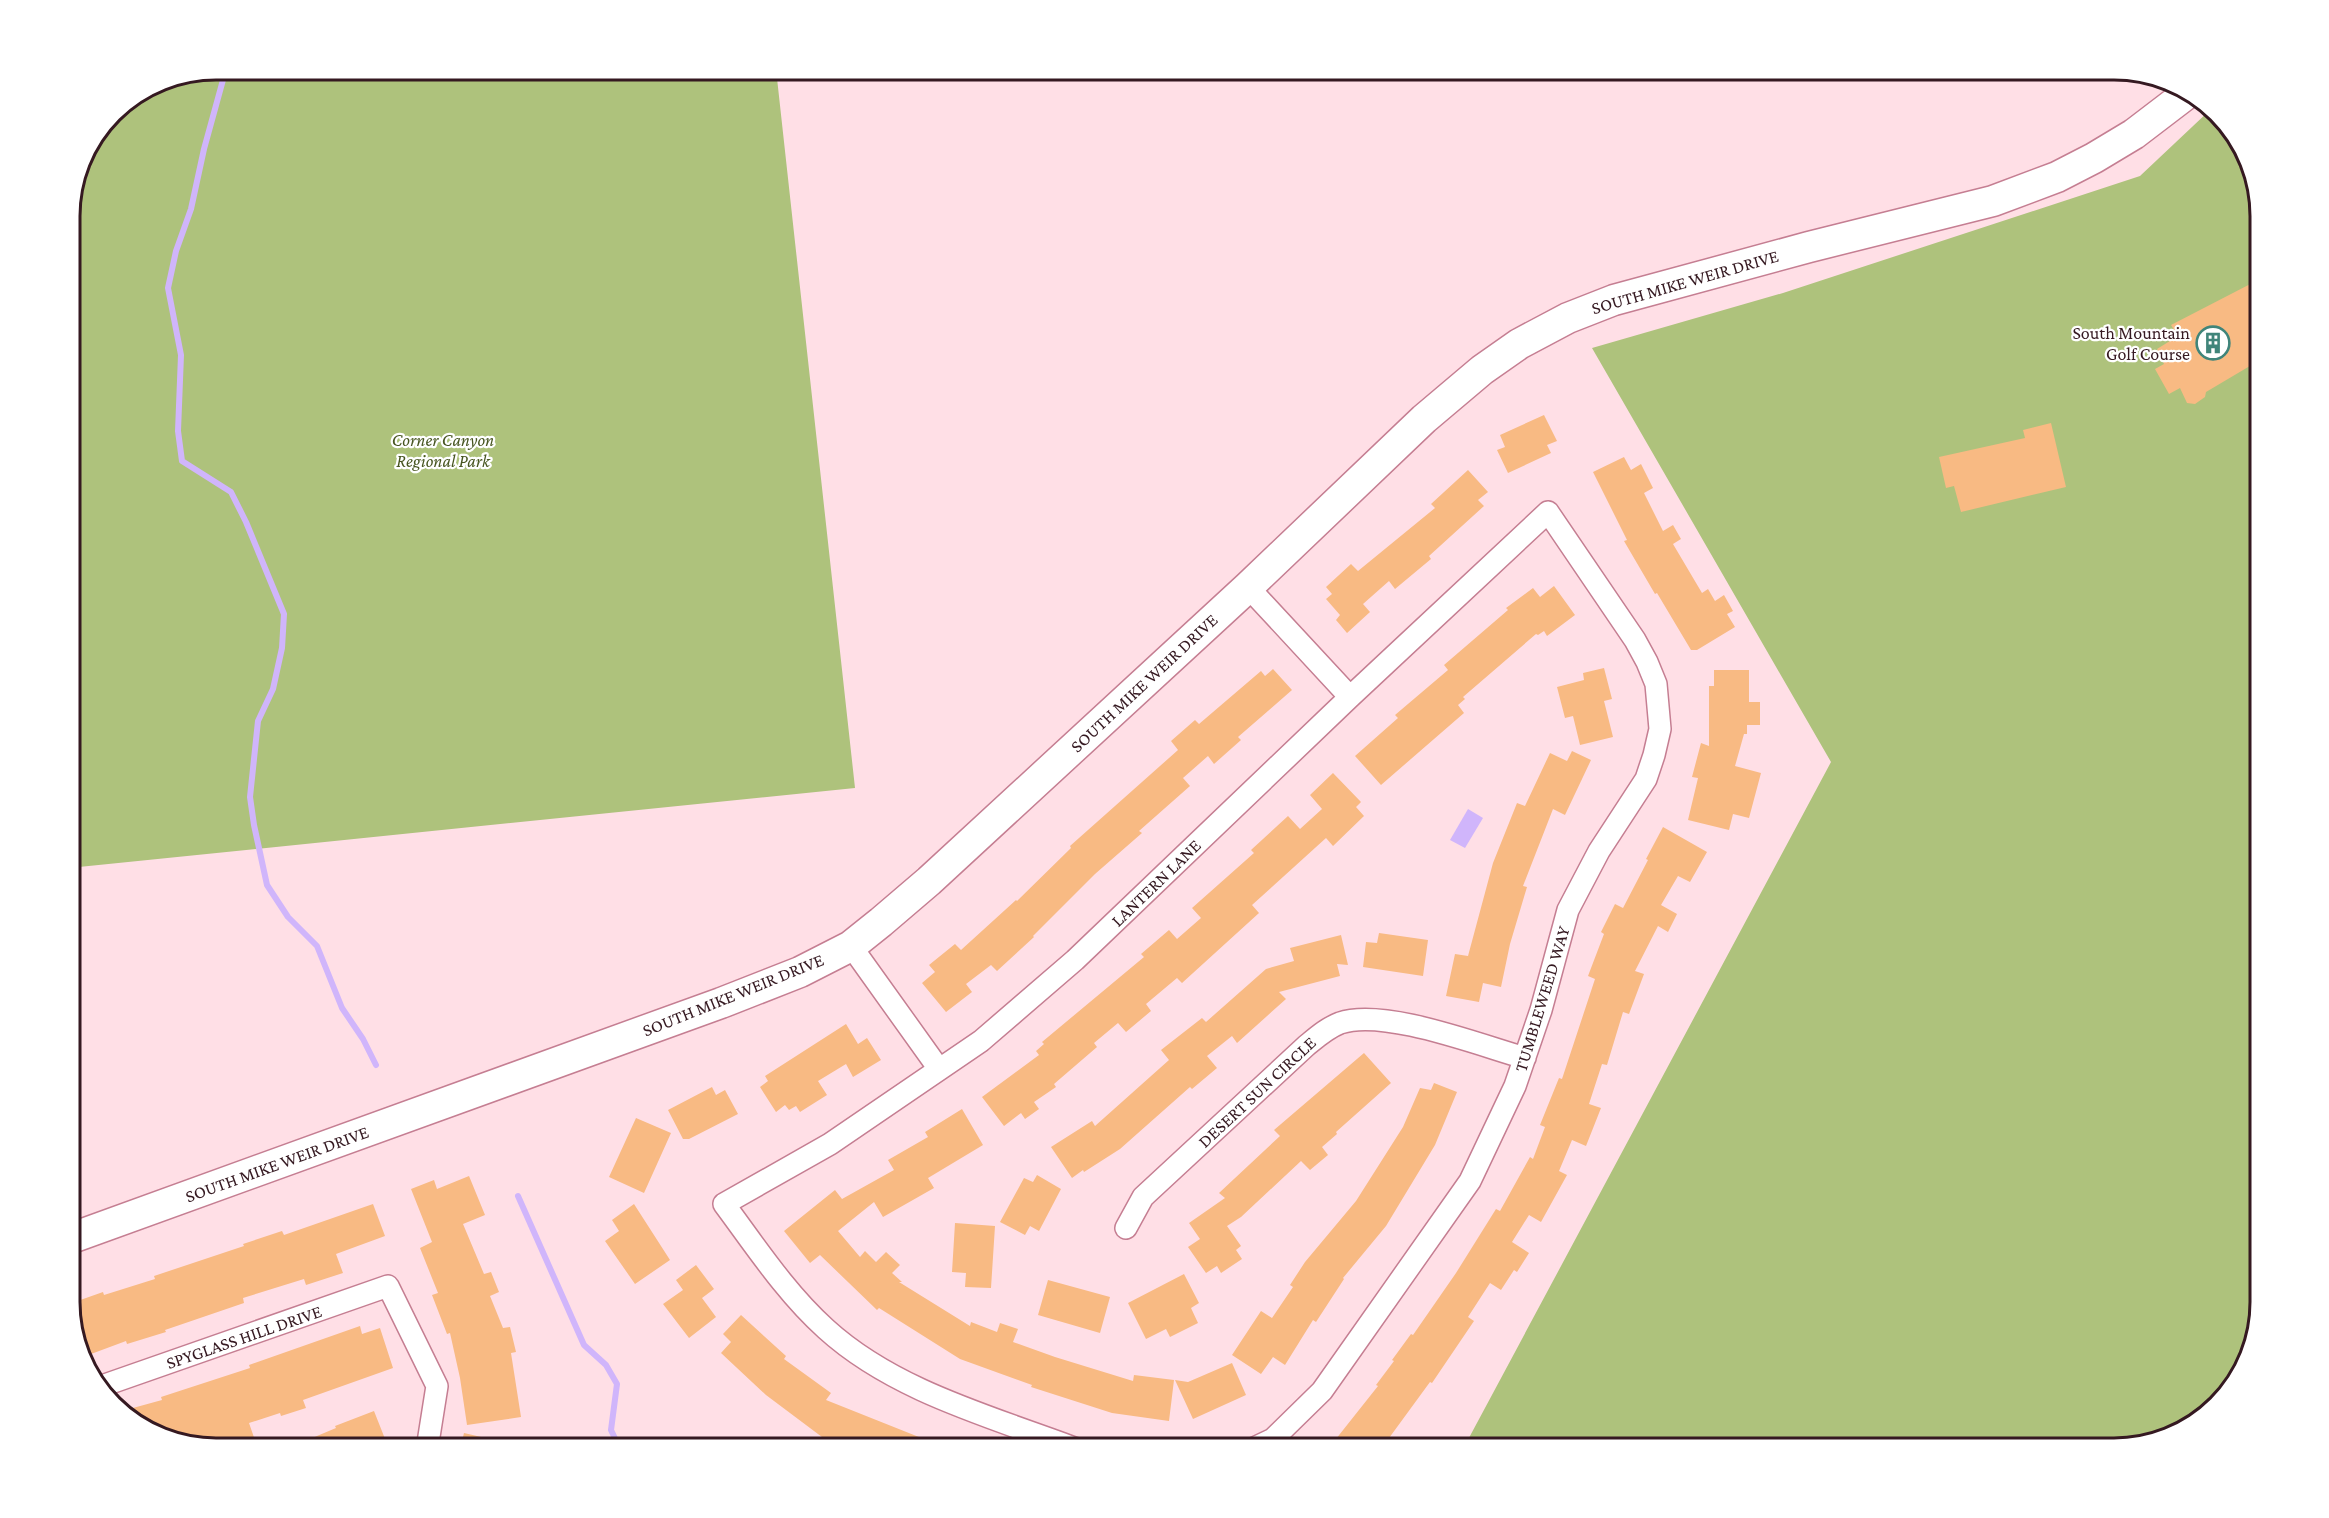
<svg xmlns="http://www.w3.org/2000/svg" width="2329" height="1518" viewBox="0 0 2329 1518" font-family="'Crimson Pro',serif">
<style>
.green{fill:#aec27c}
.water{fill:#d0b5fb}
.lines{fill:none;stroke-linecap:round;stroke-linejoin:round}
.stream{stroke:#d0b5fb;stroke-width:6}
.building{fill:#f8ba83}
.street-casing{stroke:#c57e92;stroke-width:24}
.secondary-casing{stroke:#c57e92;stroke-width:33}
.street{stroke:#fff;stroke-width:21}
.secondary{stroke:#fff;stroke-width:30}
.labels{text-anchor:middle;stroke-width:4.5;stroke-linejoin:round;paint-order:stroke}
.street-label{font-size:18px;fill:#351921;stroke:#fff}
.poi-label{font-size:18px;fill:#351921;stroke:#fff;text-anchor:end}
.park-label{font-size:18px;font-style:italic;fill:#475520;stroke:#fff}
.rim{fill:none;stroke:#351921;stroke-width:3}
</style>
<rect width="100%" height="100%" fill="#ffdfe6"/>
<path class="green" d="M 215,69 L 776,69 L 855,788 L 69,868 L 69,206 L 80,159 L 112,112 L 160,80 Z
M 2210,110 L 2241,143 L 2260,215 L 2260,1303 L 2236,1384 L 2186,1430 L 2114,1449 L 1463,1449 L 1831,762 L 1592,348 L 1783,293 L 2140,176 Z"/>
<path class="water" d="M 1468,809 L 1483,818 L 1465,848 L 1450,840 Z"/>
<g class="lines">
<path class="stream" d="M 226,69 L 204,149 L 191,209 L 176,251 L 168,288 L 181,355 L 178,431 L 182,461 L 231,492 L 246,522 L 284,614 L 282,648 L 273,689 L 258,721 L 250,797 L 254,825 L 267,885 L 288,917 L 317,946 L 342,1008 L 363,1039 L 376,1065
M 518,1196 L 584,1345 L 606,1365 L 617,1384 L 611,1430 L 620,1449"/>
</g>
<path class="building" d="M 2260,279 L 2260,313 L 2250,320 L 2260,337 L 2260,360 L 2206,392 L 2205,397 L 2195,404 L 2187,403 L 2180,388 L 2169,394 L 2155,369 L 2164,364 L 2157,349 L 2178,336 L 2171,325 Z
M 1544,415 L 1557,441 L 1547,445 L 1551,453 L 1508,473 L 1497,450 L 1505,447 L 1500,435 Z
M 2051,423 L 2066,487 L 1961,512 L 1954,486 L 1946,488 L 1939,457 L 2025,438 L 2023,430 Z
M 1624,457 L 1631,470 L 1641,464 L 1653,488 L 1644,493 L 1663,531 L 1673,525 L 1681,539 L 1673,544 L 1702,593 L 1708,589 L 1715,601 L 1724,595 L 1733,611 L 1727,614 L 1735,627 L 1697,650 L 1691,650 L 1657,593 L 1655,594 L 1624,541 L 1627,540 L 1593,472 Z
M 1468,470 L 1488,492 L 1478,500 L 1484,506 L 1429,556 L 1431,559 L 1395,589 L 1389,581 L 1363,604 L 1370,612 L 1347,633 L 1336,620 L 1340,615 L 1326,599 L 1332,594 L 1326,587 L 1351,564 L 1358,571 L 1435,508 L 1431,504 Z
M 1554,586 L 1575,615 L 1547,636 L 1544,631 L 1538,635 L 1536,634 L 1463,697 L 1465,699 L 1458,705 L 1464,713 L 1381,785 L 1355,756 L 1398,718 L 1395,715 L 1448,670 L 1444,665 L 1508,610 L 1506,608 L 1533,588 L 1540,597 Z
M 1604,668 L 1612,699 L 1604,701 L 1613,737 L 1580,745 L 1573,716 L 1565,718 L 1557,687 L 1584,680 L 1583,673 Z
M 1273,669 L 1292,690 L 1238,737 L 1241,740 L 1214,764 L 1208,756 L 1183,778 L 1190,786 L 1139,831 L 1142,833 L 1095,874 L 1033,936 L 1034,937 L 997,971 L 991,965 L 966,984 L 972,992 L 946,1012 L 922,983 L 935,972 L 929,965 L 955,944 L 961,950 L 1016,900 L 1017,901 L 1071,848 L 1070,846 L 1178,750 L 1171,741 L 1195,720 L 1199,724 L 1261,671 L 1265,676 Z
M 1714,670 L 1749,670 L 1749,702 L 1760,702 L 1760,725 L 1747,725 L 1747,734 L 1744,734 L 1735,766 L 1761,773 L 1749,818 L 1733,814 L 1729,830 L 1688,820 L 1698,778 L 1692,777 L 1701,743 L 1709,746 L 1709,686 L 1714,686 Z
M 1572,751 L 1591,760 L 1565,815 L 1553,809 L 1523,886 L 1527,887 L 1510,944 L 1501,987 L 1483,983 L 1479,1002 L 1446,996 L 1455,954 L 1468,956 L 1493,863 L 1517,803 L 1525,806 L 1550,753 L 1567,761 Z
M 1333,773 L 1361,802 L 1356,807 L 1364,816 L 1333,846 L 1326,838 L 1252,905 L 1259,913 L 1182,983 L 1177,978 L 1146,1004 L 1151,1011 L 1126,1032 L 1118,1023 L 1094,1043 L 1097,1047 L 1054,1084 L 1056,1087 L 1034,1102 L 1039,1109 L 1025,1119 L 1021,1113 L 1004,1126 L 982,1097 L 1039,1055 L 1036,1051 L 1044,1044 L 1042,1042 L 1144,957 L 1141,954 L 1169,930 L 1177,939 L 1201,918 L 1192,908 L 1254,853 L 1251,850 L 1288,816 L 1300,829 L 1322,809 L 1310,795 Z
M 1663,827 L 1707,852 L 1690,882 L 1678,876 L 1661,905 L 1677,914 L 1668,932 L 1658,926 L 1635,971 L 1644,974 L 1629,1014 L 1623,1012 L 1607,1065 L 1602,1064 L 1589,1104 L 1601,1108 L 1586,1146 L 1572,1140 L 1559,1171 L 1567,1175 L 1541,1222 L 1529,1215 L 1512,1242 L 1529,1253 L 1517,1272 L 1514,1270 L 1501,1290 L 1490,1283 L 1468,1317 L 1474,1321 L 1432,1383 L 1430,1382 L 1381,1449 L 1328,1449 L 1378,1386 L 1376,1385 L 1394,1361 L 1392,1360 L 1411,1334 L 1413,1335 L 1456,1273 L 1496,1209 L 1500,1211 L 1530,1157 L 1533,1159 L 1545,1127 L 1540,1125 L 1559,1078 L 1562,1079 L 1595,979 L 1588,976 L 1604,934 L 1601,932 L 1615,904 L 1623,908 L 1648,860 L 1646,859 Z
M 1379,933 L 1428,940 L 1423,976 L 1363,967 L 1366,942 L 1377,943 Z
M 1341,935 L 1348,965 L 1337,964 L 1340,976 L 1279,992 L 1286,999 L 1237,1043 L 1232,1036 L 1207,1056 L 1217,1068 L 1192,1089 L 1190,1087 L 1120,1149 L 1084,1172 L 1083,1170 L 1072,1178 L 1051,1147 L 1092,1121 L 1095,1126 L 1169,1060 L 1161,1050 L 1202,1018 L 1206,1022 L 1266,969 L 1294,961 L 1290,948 Z
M 846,1024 L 858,1044 L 867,1038 L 881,1060 L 853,1077 L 846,1064 L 818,1081 L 827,1095 L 800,1112 L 796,1106 L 789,1110 L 785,1105 L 776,1112 L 760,1087 L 768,1081 L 765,1076 Z
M 1364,1053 L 1391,1083 L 1336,1132 L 1337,1134 L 1322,1147 L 1328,1155 L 1310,1170 L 1301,1161 L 1241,1217 L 1227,1226 L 1241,1246 L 1236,1250 L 1242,1259 L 1221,1273 L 1217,1266 L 1206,1273 L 1188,1247 L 1200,1239 L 1189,1223 L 1225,1198 L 1219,1193 L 1280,1136 L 1274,1130 Z
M 1434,1083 L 1457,1092 L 1435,1145 L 1386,1226 L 1343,1278 L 1344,1279 L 1316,1322 L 1313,1320 L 1285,1365 L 1273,1357 L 1261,1374 L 1232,1355 L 1261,1311 L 1272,1318 L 1293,1287 L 1290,1285 L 1305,1262 L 1356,1201 L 1403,1127 L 1420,1088 L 1431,1090 Z
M 712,1087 L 716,1095 L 725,1090 L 738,1114 L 689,1139 L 683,1139 L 668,1110 Z
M 962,1109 L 983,1145 L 928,1178 L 934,1188 L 883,1217 L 874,1202 L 838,1231 L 860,1257 L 865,1251 L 876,1262 L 886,1252 L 900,1265 L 892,1273 L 902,1282 L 899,1282 L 970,1326 L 971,1322 L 997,1332 L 1000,1323 L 1018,1329 L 1013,1342 L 1055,1357 L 1133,1381 L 1134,1375 L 1174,1380 L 1169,1421 L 1112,1413 L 1031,1387 L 1032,1385 L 960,1359 L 879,1308 L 877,1310 L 820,1255 L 810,1263 L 784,1231 L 835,1190 L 842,1199 L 894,1170 L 888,1160 L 928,1137 L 925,1132 Z
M 636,1118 L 671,1133 L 644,1193 L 609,1177 Z
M 1037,1175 L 1061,1189 L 1039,1231 L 1030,1226 L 1025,1235 L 1000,1222 L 1024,1178 L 1033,1182 Z
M 469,1176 L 485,1215 L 463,1224 L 484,1274 L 491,1272 L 499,1292 L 490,1296 L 503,1328 L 510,1327 L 516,1352 L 511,1353 L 521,1417 L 467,1425 L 460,1378 L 450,1333 L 447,1334 L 432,1295 L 438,1293 L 420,1248 L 432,1242 L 411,1189 L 434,1180 L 437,1189 Z
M 373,1204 L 385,1236 L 336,1254 L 343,1273 L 306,1285 L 304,1279 L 243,1298 L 244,1303 L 165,1330 L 166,1332 L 127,1344 L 126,1341 L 83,1357 L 69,1312 L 69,1304 L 103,1292 L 104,1295 L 155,1279 L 154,1276 L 244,1246 L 243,1244 L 282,1231 L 284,1235 Z
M 634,1204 L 670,1260 L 635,1284 L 605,1241 L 619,1231 L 612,1220 Z
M 955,1223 L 995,1226 L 991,1288 L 965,1287 L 966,1273 L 952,1272 Z
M 696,1265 L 714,1289 L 702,1298 L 716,1317 L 689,1338 L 663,1304 L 683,1290 L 676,1280 Z
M 1184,1274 L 1199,1303 L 1191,1308 L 1198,1323 L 1170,1337 L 1166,1329 L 1146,1339 L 1128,1303 Z
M 1048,1280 L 1110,1297 L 1100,1333 L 1038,1315 Z
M 741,1315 L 786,1356 L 784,1359 L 831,1393 L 826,1400 L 944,1447 L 943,1449 L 847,1449 L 826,1440 L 766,1395 L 721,1353 L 731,1342 L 723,1334 Z
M 360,1326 L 362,1334 L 380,1328 L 393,1368 L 303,1400 L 306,1408 L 281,1416 L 280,1413 L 249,1423 L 258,1449 L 215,1449 L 134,1425 L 122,1411 L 162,1400 L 161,1397 L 250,1368 L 249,1365 Z
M 1232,1363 L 1246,1395 L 1193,1419 L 1175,1380 L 1188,1382 Z
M 374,1411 L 389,1449 L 286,1449 L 336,1428 L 335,1426 Z
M 464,1433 L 507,1443 L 506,1449 L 460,1449 Z"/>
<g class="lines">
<g class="street-casing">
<path id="street" d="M 1248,587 L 1350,697
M 851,946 L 939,1069
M 1126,1228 L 1143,1197 L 1306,1046 C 1317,1037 1327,1028 1340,1023 C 1384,1008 1479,1045 1525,1058
M 99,1387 L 388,1286 L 437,1386 L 427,1449
M 1077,1449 C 992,1417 894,1391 826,1329 C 786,1293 756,1247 724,1204 L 830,1144 L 981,1041 L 1075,960 L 1350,697 L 1548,512 L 1635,640 L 1647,662 L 1656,684 L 1660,729 L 1654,755 L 1646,779 L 1599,851 L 1568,910 L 1541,1010 L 1515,1086 L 1470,1181 L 1322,1391 L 1273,1439 L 1252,1449"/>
</g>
<g class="secondary-casing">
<path id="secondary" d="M 69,1239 L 721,1003 L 800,972 L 851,946 L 881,922 L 929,881 L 1248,587 L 1424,419 L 1482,370 L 1519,344 L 1568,318 L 1614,300 L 1809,247 L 1993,201 L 2057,177 L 2094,158 L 2134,134 L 2189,92"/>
</g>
<use href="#street" class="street"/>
<use href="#secondary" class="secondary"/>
</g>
<defs>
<g id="building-ring" transform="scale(1.725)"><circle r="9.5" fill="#fff" stroke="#40857a" stroke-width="1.5"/><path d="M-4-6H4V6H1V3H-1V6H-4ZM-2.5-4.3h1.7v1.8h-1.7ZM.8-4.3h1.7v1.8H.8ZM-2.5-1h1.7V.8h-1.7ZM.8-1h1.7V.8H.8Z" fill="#40857a"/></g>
</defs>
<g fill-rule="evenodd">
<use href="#building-ring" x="2213" y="343"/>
</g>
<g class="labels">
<g class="street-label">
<text transform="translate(1685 282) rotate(-16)" y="6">SOUTH MIKE WEIR DRIVE</text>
<text transform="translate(1144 683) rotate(-43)" y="6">SOUTH MIKE WEIR DRIVE</text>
<text transform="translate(1156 883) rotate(-44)" y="6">LANTERN LANE</text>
<text transform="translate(733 995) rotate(-22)" y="6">SOUTH MIKE WEIR DRIVE</text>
<text transform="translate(1542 999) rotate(-73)" y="6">TUMBLEWEED WAY</text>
<text transform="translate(1257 1092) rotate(-43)" y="6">DESERT SUN CIRCLE</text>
<text transform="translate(277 1164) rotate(-20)" y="6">SOUTH MIKE WEIR DRIVE</text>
<text transform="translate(244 1337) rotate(-19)" y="6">SPYGLASS HILL DRIVE</text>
</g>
<g class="poi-label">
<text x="2190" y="339">South Mountain<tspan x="2190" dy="21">Golf Course</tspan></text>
</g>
<g class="park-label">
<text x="443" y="446">Corner Canyon<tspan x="443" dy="21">Regional Park</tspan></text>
</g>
</g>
<path d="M0 0H2329V1518H0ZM216 80H2114A136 136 0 0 1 2250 216V1302A136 136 0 0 1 2114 1438H216A136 136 0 0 1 80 1302V216A136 136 0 0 1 216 80Z" fill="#fff" fill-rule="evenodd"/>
<path class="rim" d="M216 80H2114A136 136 0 0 1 2250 216V1302A136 136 0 0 1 2114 1438H216A136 136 0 0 1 80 1302V216A136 136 0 0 1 216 80Z"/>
</svg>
